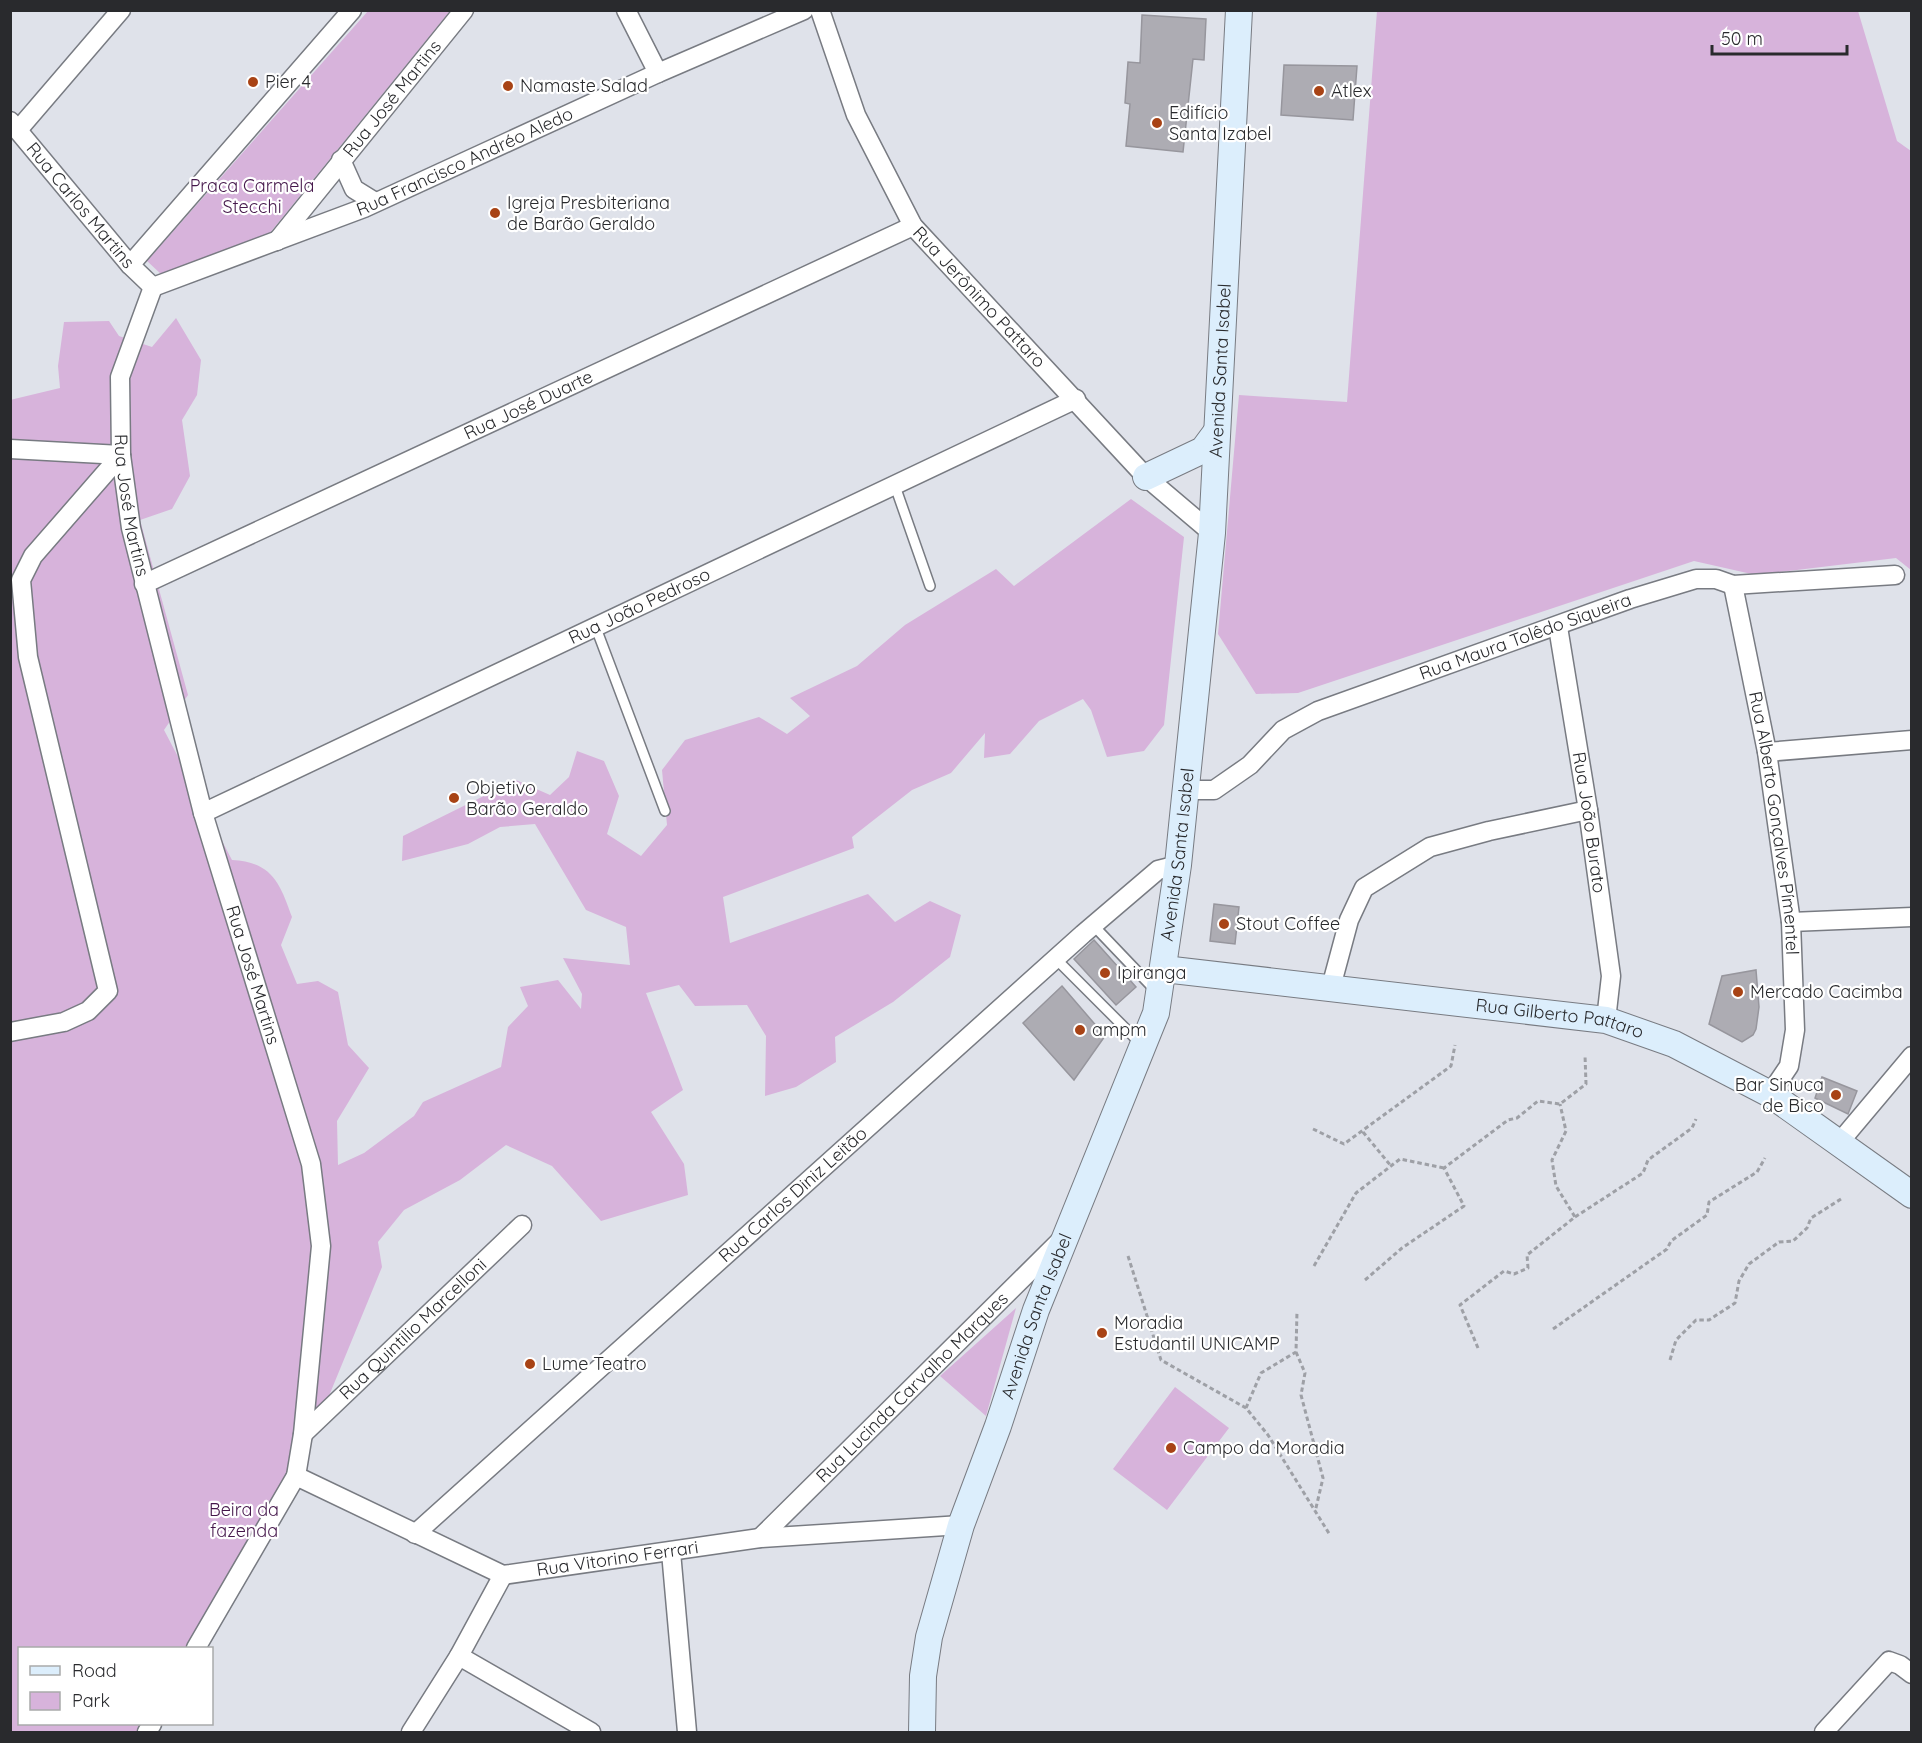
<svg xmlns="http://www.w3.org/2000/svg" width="1922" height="1743" viewBox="0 0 1922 1743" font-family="Quicksand,sans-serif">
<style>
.green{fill:#d7b3db}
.building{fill:#adacb3;stroke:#97969d;stroke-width:1.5}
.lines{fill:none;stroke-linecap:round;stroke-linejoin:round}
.service-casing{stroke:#787b82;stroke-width:12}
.minor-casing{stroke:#787b82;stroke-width:21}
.secondary-casing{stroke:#787b82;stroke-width:28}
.path{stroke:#9ea0a6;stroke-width:3;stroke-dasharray:4.5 3;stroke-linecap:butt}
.service{stroke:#fff;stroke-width:9}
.minor{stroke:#fff;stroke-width:18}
.secondary{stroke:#dceefc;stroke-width:26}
.poi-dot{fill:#a84315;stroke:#fff;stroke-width:2}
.labels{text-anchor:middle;stroke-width:4.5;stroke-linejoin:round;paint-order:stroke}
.poi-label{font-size:18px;fill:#292a2d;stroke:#fff;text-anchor:start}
.street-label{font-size:18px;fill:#292a2d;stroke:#fff}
.park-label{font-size:18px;fill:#45174b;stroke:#fff}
</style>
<rect width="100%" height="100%" fill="#dfe2ea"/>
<path class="green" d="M 368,11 L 450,11 L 269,234 L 162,275 L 147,261 Z
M 1377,11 L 1858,11 L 1897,141 L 1911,151 L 1911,570 L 1896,558 L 1756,575 L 1694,561 L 1298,693 L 1256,694 L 1218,634 L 1239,395 L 1347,402 Z
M 176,318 L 201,360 L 197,395 L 182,420 L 190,476 L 172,509 L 140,520 L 188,695 L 164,730 L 232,860 C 272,862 280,883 292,917 L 281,945 L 297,984 L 318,981 L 338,992 L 348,1045 L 369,1068 L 337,1121 L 338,1165 L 364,1153 L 414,1116 L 423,1102 L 501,1067 L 508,1027 L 528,1006 L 520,987 L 558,980 L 581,1009 L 582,994 L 563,958 L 630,965 L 626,927 L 586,910 L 535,824 L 500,827 L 468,844 L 402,861 L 403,836 L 516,780 L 550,795 L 569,777 L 577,751 L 604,761 L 619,796 L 607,834 L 641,856 L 667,825 L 662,770 L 685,740 L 759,717 L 787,734 L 810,716 L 790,698 L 857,666 L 905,625 L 996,569 L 1014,586 L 1131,499 L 1184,537 L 1164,725 L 1144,751 L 1107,757 L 1091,710 L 1083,699 L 1039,721 L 1010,754 L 984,758 L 985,733 L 951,773 L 912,790 L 852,837 L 854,848 L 723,897 L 730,943 L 868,894 L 895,922 L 930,901 L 961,915 L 950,957 L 893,1002 L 835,1037 L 836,1062 L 796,1087 L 765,1096 L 766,1036 L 747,1005 L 695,1006 L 679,985 L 646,993 L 683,1090 L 651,1112 L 684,1164 L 688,1195 L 601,1221 L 552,1166 L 506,1145 L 460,1180 L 404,1210 L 378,1242 L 382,1267 L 296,1476 L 195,1648 L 20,1648 L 20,1724 L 151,1724 L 146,1732 L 11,1732 L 10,400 L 60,388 L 58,366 L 64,322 L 109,321 L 119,336 L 152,347 Z
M 1016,1308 L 986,1416 L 940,1376 Z
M 1175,1387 L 1229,1428 L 1167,1510 L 1113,1469 Z"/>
<path class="building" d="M 1142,15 L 1206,19 L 1204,60 L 1193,59 L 1183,152 L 1126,146 L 1130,104 L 1125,103 L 1128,62 L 1140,63 Z
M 1284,65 L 1357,66 L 1353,120 L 1281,115 Z
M 1214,904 L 1239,907 L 1235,944 L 1210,941 Z
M 1094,940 L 1136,987 L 1116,1005 L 1074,959 Z
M 1756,970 L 1759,1007 L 1756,1029 L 1753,1035 L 1742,1042 L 1709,1024 L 1722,976 Z
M 1062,986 L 1105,1036 L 1074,1080 L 1023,1023 Z
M 1822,1077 L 1857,1091 L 1848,1114 L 1815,1098 Z"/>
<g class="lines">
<g class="service-casing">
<path id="service" d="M 895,486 L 930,586
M 596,628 L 665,811
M 1093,925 L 1155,990
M 1056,959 L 1141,1044"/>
</g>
<g class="minor-casing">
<g id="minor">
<path d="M 626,10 L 658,73"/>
<path id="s1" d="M 820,10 L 856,115 L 913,226 L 1146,477 L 1212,533"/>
<path id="s2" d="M 10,121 L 130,265 L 153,287"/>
<path d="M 18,130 L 121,10"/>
<path d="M 341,160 L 354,189 L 375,202"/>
<path id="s3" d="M 277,241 L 464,10"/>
<path d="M 130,265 L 352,10"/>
<path id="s4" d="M 153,287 L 120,377 L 121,455 L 131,528 L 203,813 L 311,1164 L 321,1246 L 303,1434 L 296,1476 L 196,1648"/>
<path id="s5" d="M 153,287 L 364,208 L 658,73 L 804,10"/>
<path d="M 10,449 L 121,455"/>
<path id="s6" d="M 144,584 L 913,226"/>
<path id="s7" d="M 1733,585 L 1767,752 L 1791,922 L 1795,1030 L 1789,1066 L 1770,1094"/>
<path id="s8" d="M 1558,627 L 1588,810 L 1611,976 L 1606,1020"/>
<path d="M 1767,752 L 1912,740"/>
<path id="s9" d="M 1185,790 L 1214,790 L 1250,765 L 1283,730 L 1318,711 L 1630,599 L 1696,579 L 1716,579 L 1733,585 L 1895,575"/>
<path id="s10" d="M 203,813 L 1076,399"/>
<path d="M 1791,922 L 1912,917"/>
<path d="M 1331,987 L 1349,920 L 1364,888 L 1430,847 L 1489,831 L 1588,810"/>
<path d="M 10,1032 L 64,1022 L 88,1011 L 108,991 L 28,657 L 21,580 L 33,556 L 121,455"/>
<path d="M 1838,1144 L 1912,1056"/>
<path id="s11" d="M 303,1434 L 522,1225"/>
<path id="s12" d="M 296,1476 L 503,1575 L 760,1538 L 961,1525"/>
<path id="s13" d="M 415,1534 L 1083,934 L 1158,870 L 1178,865"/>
<path id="s14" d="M 760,1538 L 1060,1241"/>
<path d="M 671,1552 L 687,1732"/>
<path d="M 459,1656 L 591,1732"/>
<path d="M 147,1732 L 152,1724"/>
<path d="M 411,1732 L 459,1656 L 503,1575"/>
<path d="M 1824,1732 L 1889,1661 L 1900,1665 L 1912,1674"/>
</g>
</g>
<g class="secondary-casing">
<g id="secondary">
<path d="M 1146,477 L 1203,450 L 1217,431"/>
<path id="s15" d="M 1164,969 L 1606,1020 L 1674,1044 L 1770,1094 L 1912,1195"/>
<path id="s16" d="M 922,1732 L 923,1676 L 929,1637 L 961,1525 L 998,1426 L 1036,1310 L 1156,1013 L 1178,865 L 1212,533 L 1239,10"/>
</g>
</g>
<path class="path" d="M 1313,1129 L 1344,1144 L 1451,1066 L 1455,1045
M 1363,1132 L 1391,1166
M 1575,1217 L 1643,1173 L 1648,1160 L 1692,1128 L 1696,1119
M 1128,1256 L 1161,1360 L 1246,1408 L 1268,1435 L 1330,1535
M 1314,1266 L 1356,1193 L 1400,1159 L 1444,1168
M 1365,1280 L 1402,1248 L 1464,1206 L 1444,1168 L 1508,1120 L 1517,1118 L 1538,1101 L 1560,1104 L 1586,1084 L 1585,1055
M 1553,1329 L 1667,1249 L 1671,1241 L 1707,1215 L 1709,1202 L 1757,1172 L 1765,1158
M 1478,1348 L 1460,1305 L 1504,1271 L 1514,1274 L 1528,1268 L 1527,1255 L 1575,1217 L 1556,1186 L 1552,1160 L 1566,1131 L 1560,1104
M 1296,1352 L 1305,1373 L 1301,1395 L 1323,1478 L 1315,1512
M 1670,1360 L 1676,1340 L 1696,1320 L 1709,1320 L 1735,1303 L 1739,1281 L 1749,1264 L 1779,1242 L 1793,1241 L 1807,1228 L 1811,1218 L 1841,1199
M 1246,1408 L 1261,1373 L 1296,1352 L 1297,1311"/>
<use href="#service" class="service"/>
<use href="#minor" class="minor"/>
<use href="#secondary" class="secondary"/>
</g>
<g class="poi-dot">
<circle cx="253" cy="82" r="6"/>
<circle cx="508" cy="86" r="6"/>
<circle cx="1319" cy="91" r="6"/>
<circle cx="1157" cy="123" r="6"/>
<circle cx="495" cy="213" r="6"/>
<circle cx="454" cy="798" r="6"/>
<circle cx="1224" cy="924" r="6"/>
<circle cx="1105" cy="973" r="6"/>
<circle cx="1738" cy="992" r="6"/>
<circle cx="1080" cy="1030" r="6"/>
<circle cx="1836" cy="1095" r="6"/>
<circle cx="1102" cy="1333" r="6"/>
<circle cx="530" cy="1364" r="6"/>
<circle cx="1171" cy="1448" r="6"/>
</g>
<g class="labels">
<g class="poi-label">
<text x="265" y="88">Pier 4</text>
<text x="520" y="92">Namaste Salad</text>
<text x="1331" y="97">Atlex</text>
<text x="1169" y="119">Edifício<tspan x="1169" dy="21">Santa Izabel</tspan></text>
<text x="507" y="209">Igreja Presbiteriana<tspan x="507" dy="21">de Barão Geraldo</tspan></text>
<text x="466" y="794">Objetivo<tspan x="466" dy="21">Barão Geraldo</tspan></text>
<text x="1236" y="930">Stout Coffee</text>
<text x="1117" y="979">Ipiranga</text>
<text x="1750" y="998">Mercado Cacimba</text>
<text x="1092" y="1036">ampm</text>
<text x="1824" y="1091" text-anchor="end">Bar Sinuca<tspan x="1824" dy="21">de Bico</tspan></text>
<text x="1114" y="1329">Moradia<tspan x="1114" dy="21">Estudantil UNICAMP</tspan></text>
<text x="542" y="1370">Lume Teatro</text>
<text x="1183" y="1454">Campo da Moradia</text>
</g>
<g class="street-label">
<text dy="6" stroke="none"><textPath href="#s3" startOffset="183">Rua José Martins</textPath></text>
<text dy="6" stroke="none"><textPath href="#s5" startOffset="336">Rua Francisco Andréo Aledo</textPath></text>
<text dy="6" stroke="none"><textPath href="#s2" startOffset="110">Rua Carlos Martins</textPath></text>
<text dy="6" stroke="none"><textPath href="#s1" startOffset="333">Rua Jerônimo Pattaro</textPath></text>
<text dy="6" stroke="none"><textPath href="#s16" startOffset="1406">Avenida Santa Isabel</textPath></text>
<text dy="6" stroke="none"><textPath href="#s6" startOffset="424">Rua José Duarte</textPath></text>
<text dy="6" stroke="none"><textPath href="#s4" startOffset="225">Rua José Martins</textPath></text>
<text dy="6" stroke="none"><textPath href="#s10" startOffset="483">Rua João Pedroso</textPath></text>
<text dy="6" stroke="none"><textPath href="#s9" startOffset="381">Rua Maura Tolêdo Siqueira</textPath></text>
<text dy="6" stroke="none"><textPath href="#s8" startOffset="198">Rua João Burato</textPath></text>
<text dy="6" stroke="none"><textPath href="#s7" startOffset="242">Rua Alberto Gonçalves Pímentel</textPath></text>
<text dy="6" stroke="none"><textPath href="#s16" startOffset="920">Avenida Santa Isabel</textPath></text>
<text dy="6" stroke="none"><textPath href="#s4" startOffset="711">Rua José Martins</textPath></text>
<text dy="6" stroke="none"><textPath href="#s15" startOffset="399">Rua Gilberto Pattaro</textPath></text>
<text dy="6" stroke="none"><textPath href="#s13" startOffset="508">Rua Carlos Diniz Leitão</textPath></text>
<text dy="6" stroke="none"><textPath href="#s16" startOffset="434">Avenida Santa Isabel</textPath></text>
<text dy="6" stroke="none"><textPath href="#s11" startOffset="152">Rua Quintilio Marcelloni</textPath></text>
<text dy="6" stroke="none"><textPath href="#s14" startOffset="214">Rua Lucinda Carvalho Marques</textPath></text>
<text dy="6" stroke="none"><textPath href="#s12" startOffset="345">Rua Vitorino Ferrari</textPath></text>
</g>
<g class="park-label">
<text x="252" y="192">Praca Carmela<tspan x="252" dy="21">Stecchi</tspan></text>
<text x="244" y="1516">Beira da<tspan x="244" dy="21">fazenda</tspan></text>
</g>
</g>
<rect width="1922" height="1743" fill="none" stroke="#292a2d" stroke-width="24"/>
<rect x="18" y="1647" width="195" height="78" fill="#ffffff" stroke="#a9aaab" stroke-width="1.5"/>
<rect x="30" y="1666" width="30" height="9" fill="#dceefc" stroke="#a9aaab" stroke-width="1.5"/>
<text x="72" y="1677" font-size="18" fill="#292a2d">Road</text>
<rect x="30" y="1692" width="30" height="18" fill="#d7b3db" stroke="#a9aaab" stroke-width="1.5"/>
<text x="72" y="1707" font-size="18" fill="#292a2d">Park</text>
<path d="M1712 45v9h135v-9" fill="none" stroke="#292a2d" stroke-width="3"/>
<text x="1721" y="45" font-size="18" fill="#292a2d" stroke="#ffffff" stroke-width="4.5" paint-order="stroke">50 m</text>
</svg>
